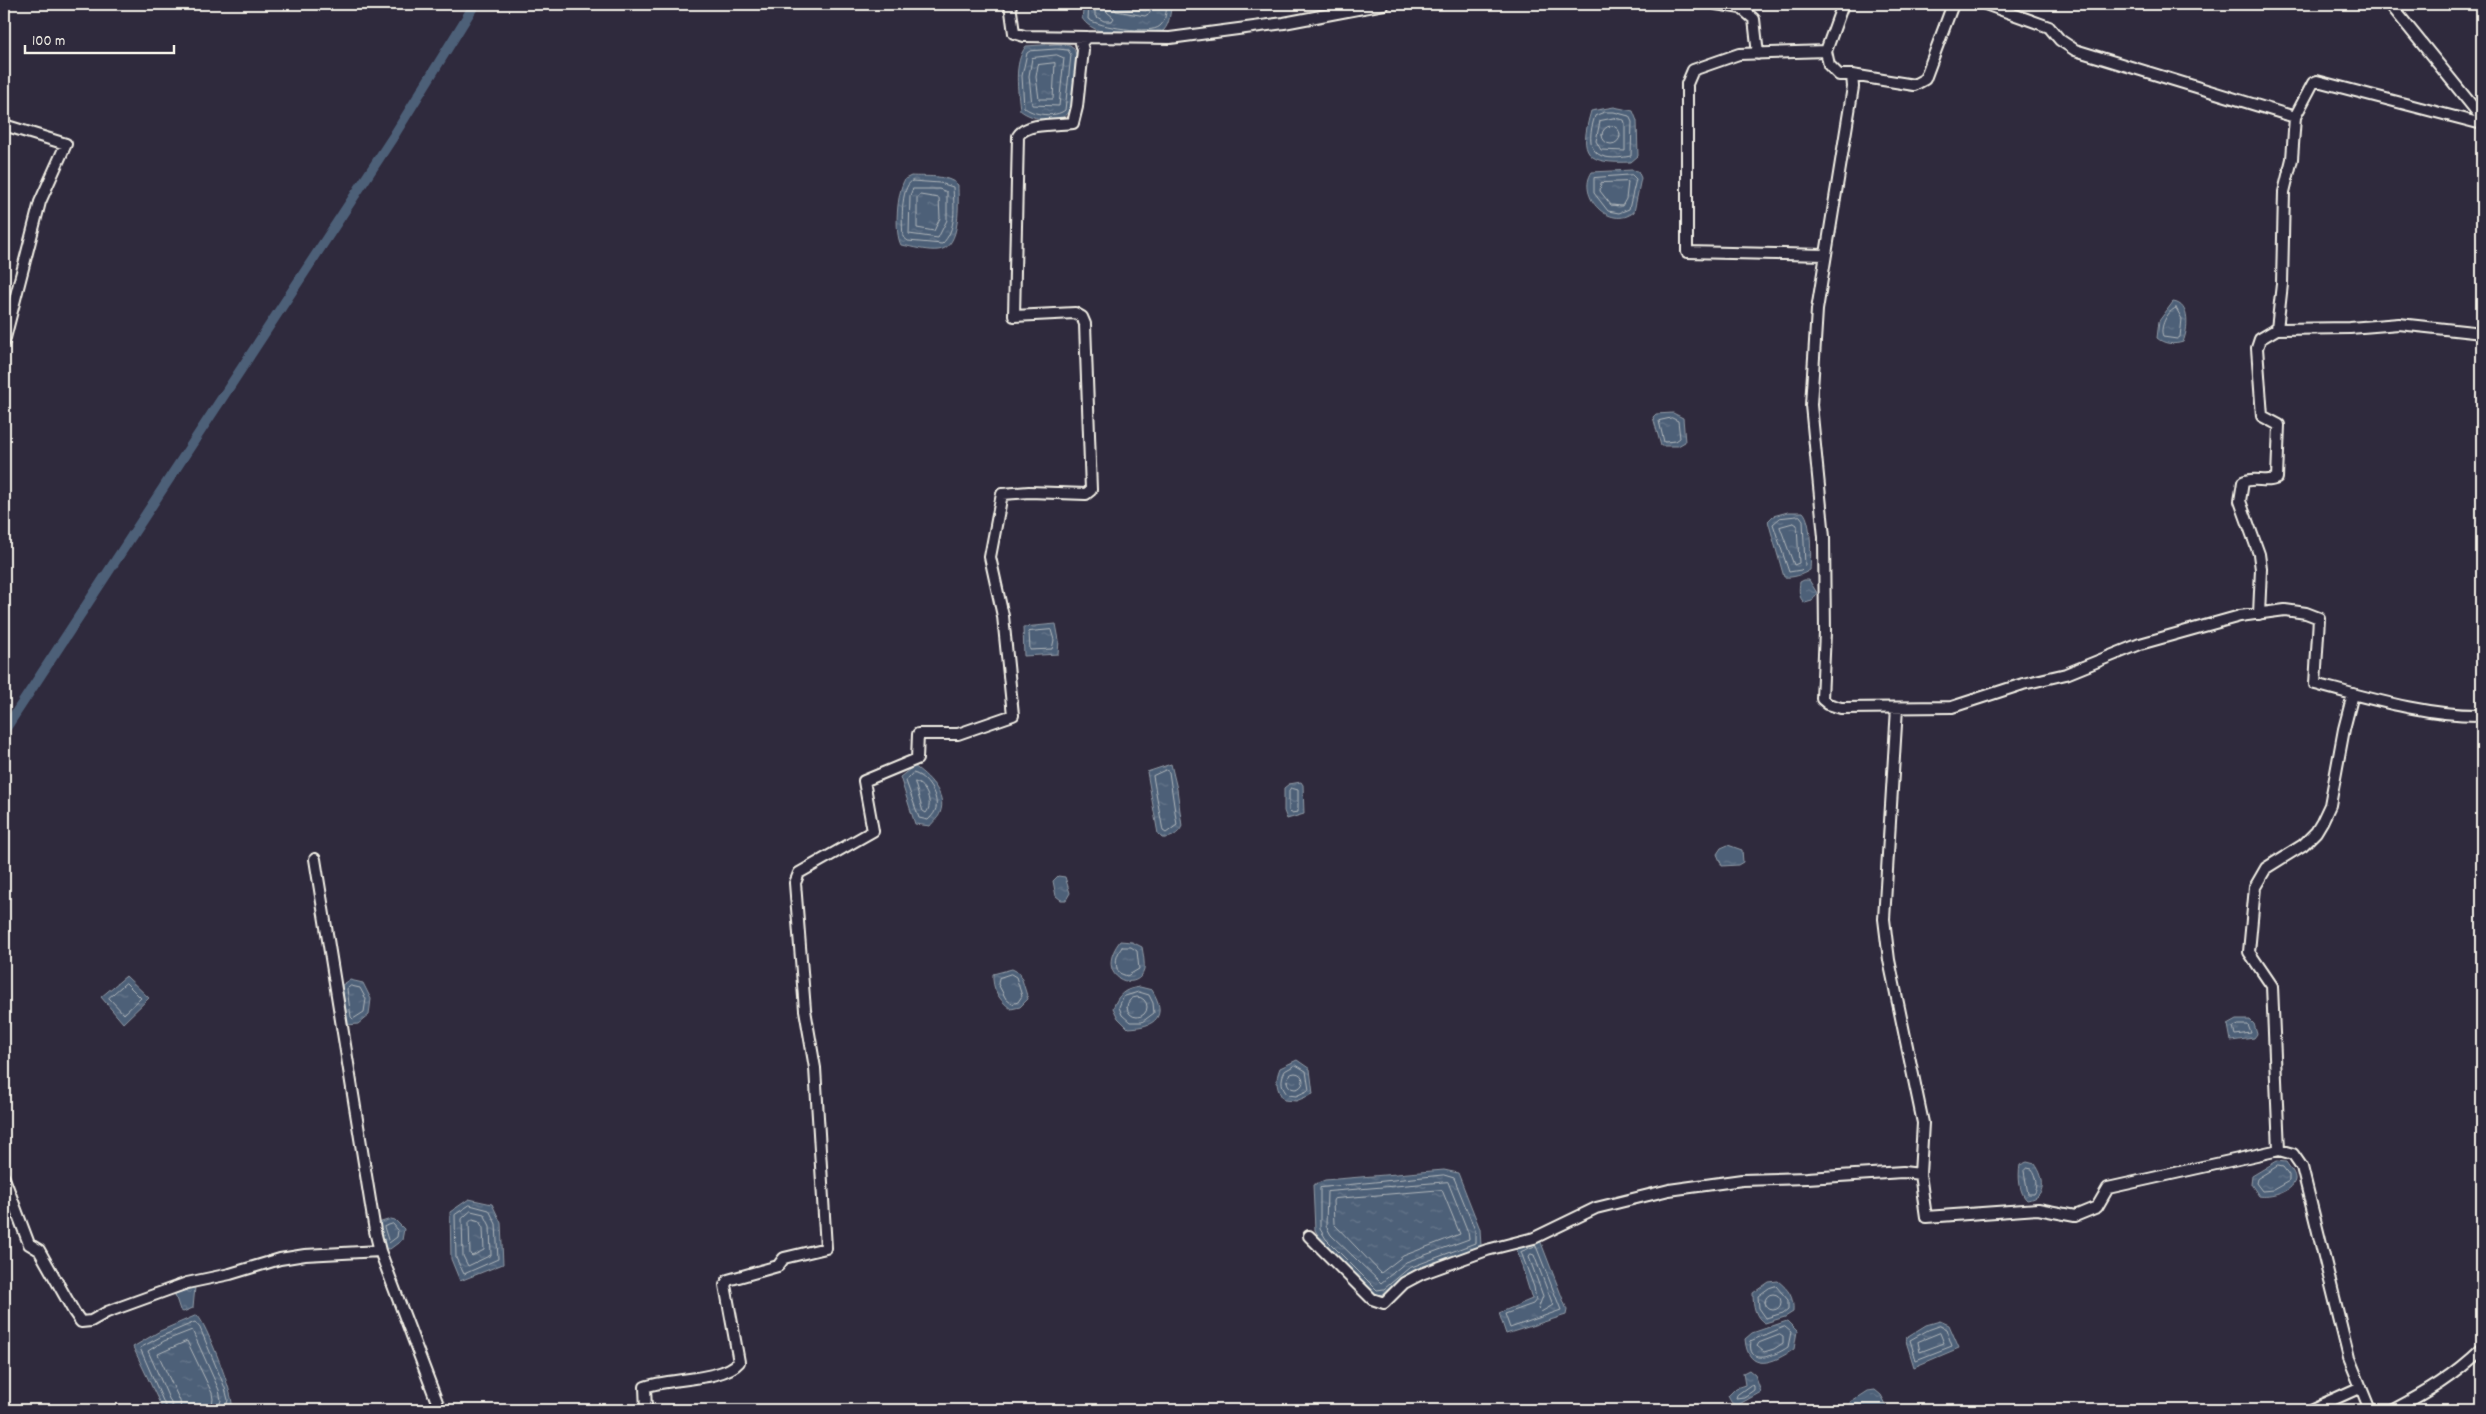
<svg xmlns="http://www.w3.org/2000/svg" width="2486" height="1414" viewBox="0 0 2486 1414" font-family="Dekko,sans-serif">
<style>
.water{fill:url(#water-ripples);stroke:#909aa5}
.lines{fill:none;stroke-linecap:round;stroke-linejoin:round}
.shore{stroke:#b1b7bb;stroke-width:1}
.canal{stroke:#4d6078;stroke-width:10}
.street-casing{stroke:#f4f1e8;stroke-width:14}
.street{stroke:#2f2a3d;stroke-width:10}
</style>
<defs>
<pattern id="water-ripples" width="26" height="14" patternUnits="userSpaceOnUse" patternTransform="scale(1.25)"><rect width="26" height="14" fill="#4d6078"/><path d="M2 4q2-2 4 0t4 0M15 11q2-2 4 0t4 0" fill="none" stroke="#67778b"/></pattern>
</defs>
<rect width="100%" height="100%" fill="#2f2a3d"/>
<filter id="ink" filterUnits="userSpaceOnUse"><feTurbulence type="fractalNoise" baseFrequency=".02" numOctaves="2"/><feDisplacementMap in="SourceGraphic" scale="10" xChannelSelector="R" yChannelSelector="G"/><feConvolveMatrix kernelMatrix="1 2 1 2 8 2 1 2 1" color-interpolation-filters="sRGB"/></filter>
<g filter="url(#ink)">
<path class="water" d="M 1084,4 L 1103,4 L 1146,11 L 1148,4 L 1172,4 C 1170,12 1170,23 1164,30 C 1156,38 1112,34 1101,31 C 1094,29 1086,25 1082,18 Z
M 1057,44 L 1070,45 L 1074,48 L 1076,55 L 1071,109 C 1064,126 1031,120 1020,110 C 1018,90 1013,64 1026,46 Z
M 1614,107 L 1633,111 L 1637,121 L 1638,156 L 1631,162 C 1587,164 1578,156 1591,111 Z
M 1632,170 L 1638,171 L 1641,178 L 1634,212 C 1610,231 1576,196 1592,172 Z
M 911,176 C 925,177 947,174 958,185 C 958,201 962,249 938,250 C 928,251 916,248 907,246 L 901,245 C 894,232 897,192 905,179 Z
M 2173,302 C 2191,304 2188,330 2183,342 C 2174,345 2164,344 2157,338 L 2159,321 Z
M 1673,413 L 1683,418 L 1685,442 L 1678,446 L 1661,446 L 1653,417 L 1656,414 Z
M 1788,512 L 1803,512 C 1812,521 1811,557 1810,570 C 1802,575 1793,578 1784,577 L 1768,521 L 1773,516 Z
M 1804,580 L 1809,580 L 1817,593 L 1812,601 L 1805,603 C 1798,598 1799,589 1800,582 Z
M 1056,624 L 1059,640 L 1058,654 L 1024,656 L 1023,627 Z
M 1171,764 L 1177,789 L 1182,826 C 1179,834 1170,839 1162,838 L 1158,834 L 1147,772 Z
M 914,766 C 927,775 948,794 940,813 C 939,817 933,822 930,826 L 915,824 L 900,777 Z
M 1301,782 L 1303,785 L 1304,814 L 1287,819 L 1284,811 L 1284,788 L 1289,784 Z
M 1728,845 L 1742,850 L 1743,862 L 1738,865 L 1722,866 L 1717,854 L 1721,848 Z
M 1058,876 L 1065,877 L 1070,893 L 1066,900 L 1061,900 L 1056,896 L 1053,881 Z
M 1120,941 L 1132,942 L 1142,947 C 1143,953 1145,963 1144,970 C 1138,994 1092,978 1120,941 Z
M 1012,969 L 1020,973 L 1028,999 L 1020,1007 L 1011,1009 C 999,1000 992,989 993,974 Z
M 126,976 L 149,998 L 123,1023 L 101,997 Z
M 350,980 L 363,983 L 371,999 L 369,1015 L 358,1024 L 347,1025 L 342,985 Z
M 1140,987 L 1152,990 C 1168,1016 1156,1027 1128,1028 L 1118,1018 L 1113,1008 C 1119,994 1124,989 1140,987 Z
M 2237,1020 L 2250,1020 L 2254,1024 L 2257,1034 L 2254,1038 L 2231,1041 L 2228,1025 Z
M 1297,1060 L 1310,1069 L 1313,1094 L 1296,1101 L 1284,1100 C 1276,1089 1275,1080 1280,1068 Z
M 2277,1161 L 2286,1162 C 2290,1168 2296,1174 2295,1180 C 2292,1193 2269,1198 2259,1196 L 2251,1184 L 2252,1176 Z
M 2027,1162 L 2035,1164 C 2045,1178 2047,1197 2027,1200 C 2019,1193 2018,1176 2020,1165 Z
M 1444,1170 L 1458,1173 L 1480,1229 L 1481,1246 L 1411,1272 L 1386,1294 L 1376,1296 L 1322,1242 L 1315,1230 L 1313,1185 L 1325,1180 Z
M 469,1199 L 492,1204 L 501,1223 L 503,1264 L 460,1281 L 451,1259 L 450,1212 Z
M 391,1219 L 395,1220 L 404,1229 L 402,1240 L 390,1249 L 384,1248 L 378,1223 Z
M 1540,1240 L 1567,1310 L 1566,1315 L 1506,1334 L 1499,1313 L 1532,1299 L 1516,1247 Z
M 1778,1281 C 1789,1290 1794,1297 1793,1312 L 1785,1317 L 1765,1323 C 1755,1318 1753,1305 1753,1293 L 1769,1282 Z
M 195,1287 L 193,1308 L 183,1312 L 180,1310 L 175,1295 L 178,1290 Z
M 197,1315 C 206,1323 233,1393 232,1405 L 228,1410 L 163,1410 L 133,1347 L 160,1331 Z
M 1787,1321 L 1797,1331 L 1794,1349 C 1774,1363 1748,1374 1745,1339 L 1752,1333 Z
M 1940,1321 L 1949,1325 L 1959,1348 L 1914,1367 L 1905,1338 L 1926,1325 Z
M 1749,1370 L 1755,1375 L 1761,1392 L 1736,1406 L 1731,1402 L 1728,1396 L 1736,1388 L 1745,1385 L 1743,1373 Z
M 1875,1390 L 1881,1395 L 1888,1408 L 1886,1410 L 1851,1410 L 1850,1402 L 1867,1391 Z"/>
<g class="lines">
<path class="shore" d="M 1089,4 L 1088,19 C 1098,27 1151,35 1160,26 C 1166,21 1166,11 1167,4
M 1095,4 L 1095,16 L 1104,21 L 1112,21 L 1114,18 L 1107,12 L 1105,4
M 1112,4 L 1116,11 L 1145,16 L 1150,13 L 1152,4
M 1057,49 L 1068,50 L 1071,55 L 1065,110 C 1056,118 1032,115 1024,107 L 1022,76 L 1027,53 L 1030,51 Z
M 1057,55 L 1064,58 L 1059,106 L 1032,105 L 1029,76 L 1032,58 Z
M 1055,63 L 1053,99 L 1039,99 L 1036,77 L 1038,65 Z
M 1605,112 L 1614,112 L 1629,116 L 1632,122 L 1631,156 C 1596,163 1583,151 1595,116 Z
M 1614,118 L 1624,120 L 1625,123 L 1625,151 L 1601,150 L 1596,141 L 1600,121 Z
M1602 135a9 9 0 1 1 18 0a9 9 0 1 1-18 0Z
M 1632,175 L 1636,179 L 1629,209 L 1619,213 L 1608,211 L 1594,193 L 1594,178 Z
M 912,181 L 940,183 L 953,187 C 954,206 957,230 942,244 L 908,241 L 903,237 C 902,225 900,187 912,181 Z
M 1628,182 L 1626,199 L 1622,206 L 1611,205 L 1600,191 L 1601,183 Z
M 913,189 L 939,189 L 947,192 L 947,220 L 938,238 L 909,234 L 910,196 Z
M 920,195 L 939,198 L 940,218 L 934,231 L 917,228 L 917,198 Z
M 2176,308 L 2182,319 L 2180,337 L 2177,339 L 2163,337 C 2159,328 2167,311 2176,308 Z
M 1672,418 L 1678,421 L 1680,438 L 1676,441 L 1664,442 L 1659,421 Z
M 1800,516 L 1803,520 L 1805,566 L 1801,570 L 1789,572 L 1773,524 L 1780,518 Z
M 1794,523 L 1797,525 L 1799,563 L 1794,565 L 1780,527 Z
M 1051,630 L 1054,640 L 1052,649 L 1030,650 L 1029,632 Z
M 1166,770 L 1169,772 L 1177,825 L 1166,833 L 1163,831 L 1153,776 Z
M 913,773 C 926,775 941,798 935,811 C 934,814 930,818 928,820 L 919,818 L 906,781 Z
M 915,782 C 926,785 934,804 926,813 L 923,811 Z
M 1291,788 L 1298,790 L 1298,812 L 1291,813 L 1289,811 L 1289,791 Z
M 1122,947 L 1131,947 L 1137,951 L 1139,969 L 1127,976 L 1119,973 C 1114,964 1116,955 1122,947 Z
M 1011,974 L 1016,977 L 1022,996 L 1018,1002 L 1012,1004 L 1006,999 L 998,984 L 999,978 Z
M 126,983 L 141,998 L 124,1014 L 109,998 Z
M 351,986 L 360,988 L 366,999 L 364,1012 L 353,1019 L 351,1017 L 347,989 Z
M 1139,992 L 1149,995 L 1153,1003 L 1154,1013 L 1142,1022 L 1130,1022 L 1122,1015 L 1119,1007 L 1123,997 Z
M1127 1007a10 10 0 1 1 20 0a10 10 0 1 1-20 0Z
M 2239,1025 L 2248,1025 L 2251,1033 L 2235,1035 L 2233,1028 Z
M 1296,1065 L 1306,1071 L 1309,1090 L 1296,1096 L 1288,1095 C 1281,1088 1280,1079 1285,1071 Z
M1287 1081a8 8 0 1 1 16 0a8 8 0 1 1-16 0Z
M 2278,1166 L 2283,1167 L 2289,1175 L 2289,1181 L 2273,1190 L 2262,1191 L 2256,1183 L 2257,1179 Z
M 2027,1168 L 2032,1169 C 2037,1175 2039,1188 2034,1194 L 2028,1194 L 2024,1171 Z
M 1444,1175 L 1454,1178 L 1475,1230 L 1475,1243 L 1409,1268 L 1384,1289 L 1377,1290 L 1326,1239 L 1320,1229 L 1320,1188 Z
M 1448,1182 L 1468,1232 L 1469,1239 L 1406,1262 L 1381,1283 L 1331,1235 L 1326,1226 L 1327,1192 Z
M 1442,1190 L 1460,1234 L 1403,1256 L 1381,1273 L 1334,1224 L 1333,1201 L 1334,1199 Z
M 470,1205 L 489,1210 L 496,1224 L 498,1259 L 464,1274 L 456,1258 L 455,1215 Z
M 471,1211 L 484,1214 L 490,1226 L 491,1255 L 468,1266 L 463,1256 L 462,1219 Z
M 473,1219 L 479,1221 L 483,1228 L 484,1250 L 472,1256 L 470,1254 L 469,1223 Z
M 393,1224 L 398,1230 L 397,1237 L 389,1243 L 384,1227 Z
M 1536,1246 L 1561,1310 L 1510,1328 L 1505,1314 L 1533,1304 L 1536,1300 L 1534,1287 L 1521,1252 Z
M 1531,1254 L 1534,1255 L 1553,1305 L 1541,1312 L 1538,1309 L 1543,1296 L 1529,1257 Z
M 1776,1286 L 1788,1300 L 1788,1309 L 1783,1313 L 1766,1318 L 1759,1308 L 1758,1296 L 1769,1288 Z
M1765 1302a8 8 0 1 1 16 0a8 8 0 1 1-16 0Z
M 1940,1326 L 1946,1329 L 1952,1346 L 1916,1360 L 1910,1340 L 1928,1330 Z
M 1785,1327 L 1791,1332 L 1788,1347 C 1777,1355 1746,1368 1751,1341 Z
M 1940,1333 L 1944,1343 L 1920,1352 L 1918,1342 Z
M 1780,1335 L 1783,1337 L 1783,1343 L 1774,1349 L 1764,1352 L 1757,1346 L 1759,1343 Z
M 1751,1385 L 1754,1386 L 1754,1390 L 1744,1397 L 1736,1398 L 1737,1395 Z
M 167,1410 L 140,1348 L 162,1336 L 195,1322 L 200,1328 L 225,1388 L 228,1400 L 225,1410
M 174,1410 L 148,1351 L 164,1341 L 192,1330 L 219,1390 L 221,1400 L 218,1410
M 181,1410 L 180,1401 L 158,1354 L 187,1341 L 212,1393 L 213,1399 L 211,1410"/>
<path class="canal" d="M 4,731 L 393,137 L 475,4"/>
<g class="street-casing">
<path id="street" d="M 1010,4 L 1014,33 L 1024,36 L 1087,37
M 1716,4 L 1741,8 L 1754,19 L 1758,54
M 1843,4 L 1826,51 L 1829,65 L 1839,75 L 1852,75 L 1853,87 L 1817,310 L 1811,405 L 1824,537 L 1825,632 L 1822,699 L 1828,704 L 1841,708 L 1952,707 L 2023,684 L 2066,674 L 2140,644 L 2240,616 L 2285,610 L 2306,613 L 2319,618 L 2315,684 C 2368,698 2428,716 2482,715
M 1985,4 L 2049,27 L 2060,40 L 2075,50 L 2295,117 L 2313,83 L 2317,81 L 2482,124
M 2390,4 L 2482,118
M 1852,75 L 1914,85 L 1925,79 L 1953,4
M 4,125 L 66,144 L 40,202 L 4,342
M 1826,255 L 1687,252 L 1687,84 L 1693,70 L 1739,54 L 1826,51
M 2277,329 L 2350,328 L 2399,324 L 2482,333
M 2259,614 L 2261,569 L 2259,554 L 2240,501 L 2243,482 C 2254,476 2266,484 2277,478 L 2279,425 L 2262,416 L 2257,348 L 2260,339 L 2277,329 L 2282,284 L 2284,192 L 2292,159 L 2295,117
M 1897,708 L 1884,919 L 1889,960 L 1923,1123 L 1920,1174
M 315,859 L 375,1231 L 380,1251 L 440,1410
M 2279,1150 L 2293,1154 L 2302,1167 L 2349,1358 L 2370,1410
M 4,1178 L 29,1244 L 39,1250 L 74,1312 L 81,1322 L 91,1321 L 107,1312 L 187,1283 L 230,1274 L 280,1259 L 305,1255 L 380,1251
M 1309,1236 L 1372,1299 L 1384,1303 L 1404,1283 L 1421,1274 L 1487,1250 L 1534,1238 L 1596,1208 L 1669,1190 L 1742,1180 L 1807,1178 L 1903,1172 L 1920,1174 L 1926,1217 L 2038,1209 L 2075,1216 L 2097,1207 L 2108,1188 L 2279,1150 L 2272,986 L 2249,952 L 2255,887 L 2266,868 L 2303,845 L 2316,832 L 2322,822 L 2330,805 L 2344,729 L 2353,694
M 646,1410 L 645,1387 C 668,1378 723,1381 739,1362 L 725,1285 L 728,1280 L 778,1266 L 784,1258 L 826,1248 L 815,1068 L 805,1010 L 795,883 L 799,873 L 873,831 L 864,781 L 917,759 L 918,734 L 958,734 L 1013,715 L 1003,616 L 990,557 L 1002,494 L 1029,492 L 1086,494 L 1091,490 L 1085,324 L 1082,317 L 1075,313 L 1014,316 L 1018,136 C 1027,122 1058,125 1073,123 L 1077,107 L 1083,50 L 1081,43 L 1087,37 L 1170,38 L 1284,23 L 1384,4
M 2310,1410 L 2361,1387
M 2393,1410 C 2427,1392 2454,1376 2482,1349"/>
</g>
<use href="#street" class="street"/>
</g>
</g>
<rect width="2486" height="1414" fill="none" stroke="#2f2a3d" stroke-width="20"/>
<rect x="10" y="10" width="2466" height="1394" fill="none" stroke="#f4f1e8" stroke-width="2" filter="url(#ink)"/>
<path d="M25 45v8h149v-8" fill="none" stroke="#f4f1e8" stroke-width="2.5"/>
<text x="32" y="45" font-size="15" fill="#f4f1e8" stroke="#2f2a3d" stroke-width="4" paint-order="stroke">100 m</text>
</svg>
